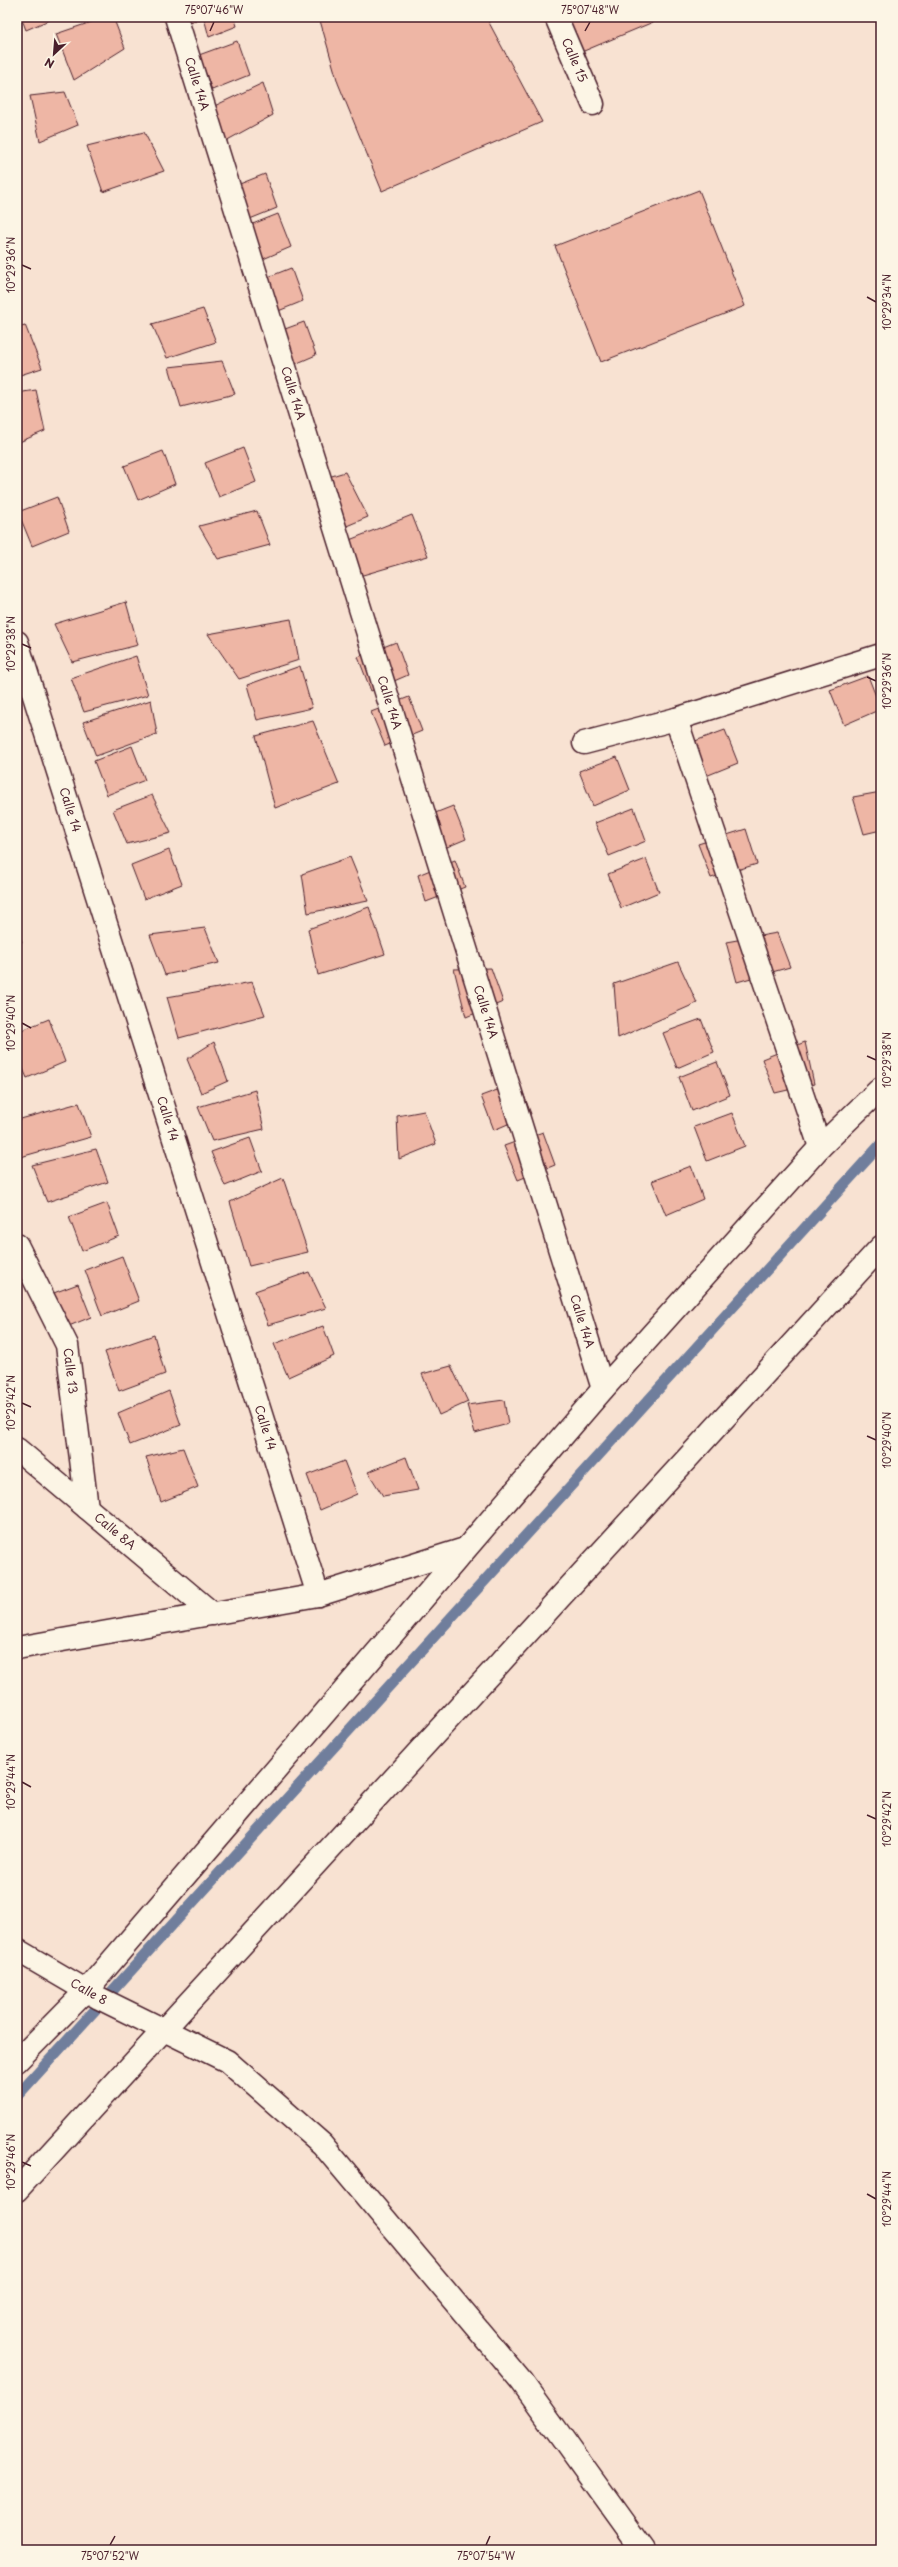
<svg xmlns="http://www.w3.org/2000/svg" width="898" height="2567" viewBox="0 0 898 2567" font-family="'Playpen Sans',sans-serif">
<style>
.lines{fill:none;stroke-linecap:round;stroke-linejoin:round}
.stream{stroke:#707e9c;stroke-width:11}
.building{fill:#eeb6a5;stroke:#4a1f2b}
.minor-casing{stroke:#4a1f2b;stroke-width:25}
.minor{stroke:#fcf5e5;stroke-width:22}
.ticks{fill:none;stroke:#4a1f2b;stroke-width:1.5}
.labels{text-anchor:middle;stroke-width:3;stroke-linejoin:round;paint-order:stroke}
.street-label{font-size:12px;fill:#4a1f2b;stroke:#fcf5e5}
.neatline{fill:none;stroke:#4a1f2b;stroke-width:1.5}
.ticks-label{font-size:10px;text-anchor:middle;fill:#4a1f2b}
</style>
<rect width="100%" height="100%" fill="#f8e2d2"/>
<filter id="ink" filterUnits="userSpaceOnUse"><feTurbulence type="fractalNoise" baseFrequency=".025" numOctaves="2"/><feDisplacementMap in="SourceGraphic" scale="8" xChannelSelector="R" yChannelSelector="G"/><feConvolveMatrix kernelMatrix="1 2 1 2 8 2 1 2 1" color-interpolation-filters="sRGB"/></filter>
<g filter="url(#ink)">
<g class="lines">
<path class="stream" d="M 17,2096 L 881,1144"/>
</g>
<path class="building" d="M 21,17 L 56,17 L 26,30 Z
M 106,17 L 113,17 L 125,48 L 74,80 L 56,34 Z
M 169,17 L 234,17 L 237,26 L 209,37 L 204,18 L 172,27 Z
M 319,17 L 486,17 L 542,122 L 382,191 L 338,83 Z
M 567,17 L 665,17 L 572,56 Z
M 237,41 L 249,75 L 212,90 L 199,55 Z
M 263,83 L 273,115 L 222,143 L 208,109 Z
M 65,92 L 78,125 L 40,141 L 30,96 Z
M 144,132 L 164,171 L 103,192 L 87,146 Z
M 265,174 L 277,208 L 240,223 L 227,189 Z
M 699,190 L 745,306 L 601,362 L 555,246 Z
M 278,214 L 291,247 L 254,263 L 240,229 Z
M 291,268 L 303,301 L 266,316 L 253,283 Z
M 203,309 L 216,342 L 167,358 L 152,324 Z
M 304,322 L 316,355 L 279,371 L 266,336 Z
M 25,325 L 42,368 L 17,376 L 17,327 Z
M 222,361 L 235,394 L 181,407 L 169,367 Z
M 36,390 L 45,431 L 17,443 L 17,393 Z
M 243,448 L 256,482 L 219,497 L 205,463 Z
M 163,451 L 175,484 L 138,500 L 124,466 Z
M 345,472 L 368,517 L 330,533 L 315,481 Z
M 57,497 L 69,531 L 32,546 L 18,512 Z
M 257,511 L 270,545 L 218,559 L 199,526 Z
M 412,515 L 428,556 L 356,577 L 342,543 Z
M 126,602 L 138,645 L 72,662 L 54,624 Z
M 291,619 L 299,660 L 239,679 L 208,634 Z
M 396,642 L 408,675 L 371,691 L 358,657 Z
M 136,656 L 148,695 L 84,712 L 71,678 Z
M 300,666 L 312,708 L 257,720 L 247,685 Z
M 868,676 L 881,709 L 844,725 L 830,690 Z
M 409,697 L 422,731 L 385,746 L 371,712 Z
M 151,700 L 157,734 L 96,756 L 83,722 Z
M 313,721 L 339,784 L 275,808 L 256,736 Z
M 725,730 L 738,763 L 701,778 L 687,744 Z
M 132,746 L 145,780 L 107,795 L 94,761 Z
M 617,757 L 630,790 L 593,806 L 579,771 Z
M 881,792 L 881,830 L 864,834 L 853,797 Z
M 152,795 L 171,833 L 127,844 L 113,810 Z
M 453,806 L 466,839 L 428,855 L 415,821 Z
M 634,808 L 646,841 L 609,856 L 595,823 Z
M 746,829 L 757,864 L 711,878 L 698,844 Z
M 169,850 L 182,884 L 144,899 L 131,865 Z
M 350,857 L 368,901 L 308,913 L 302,874 Z
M 646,859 L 659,892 L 621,908 L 608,874 Z
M 455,860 L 465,887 L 426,902 L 418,875 Z
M 369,907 L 385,954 L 318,975 L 308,929 Z
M 205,928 L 219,963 L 165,975 L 150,935 Z
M 17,930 L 22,942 L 17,943 Z
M 777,933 L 790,967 L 737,982 L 726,942 Z
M 678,962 L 697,1003 L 618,1038 L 614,984 Z
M 491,968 L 503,1002 L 466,1017 L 454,969 Z
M 252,982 L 265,1015 L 179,1038 L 167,997 Z
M 49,1019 L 65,1062 L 27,1078 L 17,1055 L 17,1032 Z
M 701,1019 L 714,1052 L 677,1068 L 663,1033 Z
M 214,1042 L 228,1081 L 201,1093 L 187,1059 Z
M 805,1042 L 814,1084 L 775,1093 L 762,1059 Z
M 717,1062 L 730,1095 L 692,1111 L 679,1077 Z
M 519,1082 L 531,1114 L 494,1130 L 481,1096 Z
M 255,1090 L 264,1129 L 212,1141 L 198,1107 Z
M 79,1103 L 91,1137 L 17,1158 L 17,1120 Z
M 424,1111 L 436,1144 L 399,1159 L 397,1116 Z
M 732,1113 L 745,1146 L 707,1161 L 694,1127 Z
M 543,1132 L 555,1165 L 518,1180 L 504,1146 Z
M 250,1138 L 262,1171 L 225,1186 L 211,1152 Z
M 96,1149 L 108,1182 L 47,1202 L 32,1165 Z
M 691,1166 L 703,1199 L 666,1215 L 652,1181 Z
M 283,1178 L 308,1252 L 249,1266 L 230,1202 Z
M 107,1203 L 119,1236 L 82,1251 L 69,1217 Z
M 122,1256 L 139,1301 L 102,1316 L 85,1270 Z
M 309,1272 L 326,1308 L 268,1325 L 255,1291 Z
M 78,1284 L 91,1317 L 54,1332 L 40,1298 Z
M 323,1326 L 334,1356 L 288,1377 L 274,1344 Z
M 154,1335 L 165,1374 L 119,1391 L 105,1352 Z
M 451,1366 L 468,1402 L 439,1415 L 422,1374 Z
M 169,1391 L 181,1425 L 130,1445 L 118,1413 Z
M 504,1400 L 508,1424 L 475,1433 L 467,1405 Z
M 183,1448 L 198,1487 L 161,1502 L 146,1457 Z
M 406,1457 L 418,1490 L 383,1496 L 368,1472 Z
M 344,1461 L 357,1494 L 320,1510 L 307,1475 Z"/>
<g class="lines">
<g class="minor-casing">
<g id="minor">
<path id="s1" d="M 176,17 L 603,1389"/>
<path id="s2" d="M 556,17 L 593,104"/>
<path id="s3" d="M 17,642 L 318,1595"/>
<path d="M 676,719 L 820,1147"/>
<path d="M 584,743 L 676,719 L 881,655"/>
<path id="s4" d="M 17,1245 L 67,1345 L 87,1508"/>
<path id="s5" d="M 17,1449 L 213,1614"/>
<path d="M 17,1648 L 318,1595 L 465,1549"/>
<path id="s6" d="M 17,1950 L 99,1998 L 227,2061 L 322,2144 L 522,2382 L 643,2550"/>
<path d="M 17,2061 L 86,1991 L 603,1389 L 820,1147 L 881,1088"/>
<path d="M 17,2190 L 881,1247"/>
</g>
</g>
<use href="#minor" class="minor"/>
</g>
</g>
<path class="ticks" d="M 210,31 L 214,22M 585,31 L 590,22M 22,265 L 31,269M 867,297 L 876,302M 22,644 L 31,648M 867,677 L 876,681M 22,1023 L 31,1028M 867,1056 L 876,1060M 22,1403 L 31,1407M 867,1436 L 876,1440M 22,1782 L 31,1787M 867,1815 L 876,1819M 22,2162 L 31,2166M 867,2194 L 876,2199M 110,2545 L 115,2536M 486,2545 L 490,2536"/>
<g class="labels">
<g class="street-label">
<text dy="4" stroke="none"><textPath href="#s2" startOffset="47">Calle 15</textPath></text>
<text dy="4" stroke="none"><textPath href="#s1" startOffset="70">Calle 14A</textPath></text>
<text dy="4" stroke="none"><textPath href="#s1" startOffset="394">Calle 14A</textPath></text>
<text dy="4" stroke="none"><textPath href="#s1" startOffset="718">Calle 14A</textPath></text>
<text dy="4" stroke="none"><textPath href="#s3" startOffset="176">Calle 14</textPath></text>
<text dy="4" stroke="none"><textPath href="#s1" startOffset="1042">Calle 14A</textPath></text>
<text dy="4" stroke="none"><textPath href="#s3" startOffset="500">Calle 14</textPath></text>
<text dy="4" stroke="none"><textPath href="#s1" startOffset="1366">Calle 14A</textPath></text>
<text dy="4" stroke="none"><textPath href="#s4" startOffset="138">Calle 13</textPath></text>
<text dy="4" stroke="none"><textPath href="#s3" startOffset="824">Calle 14</textPath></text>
<text dy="4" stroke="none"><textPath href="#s5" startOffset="128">Calle 8A</textPath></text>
<text dy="4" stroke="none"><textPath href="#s6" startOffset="83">Calle 8</textPath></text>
</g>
</g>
<rect width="898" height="2567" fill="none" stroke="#fcf5e5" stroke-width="44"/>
<g transform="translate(54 54) rotate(206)" stroke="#fcf5e5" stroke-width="3" paint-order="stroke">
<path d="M0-3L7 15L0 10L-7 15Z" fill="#4a1f2b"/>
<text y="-6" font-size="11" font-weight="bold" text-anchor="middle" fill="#4a1f2b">N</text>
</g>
<rect x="22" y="22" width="854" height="2523" class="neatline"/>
<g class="ticks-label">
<text x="214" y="14">75°07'46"W</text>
<text x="590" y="14">75°07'48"W</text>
<text transform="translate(11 265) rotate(-90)" y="4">10°29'36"N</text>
<text transform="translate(887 302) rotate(-90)" y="4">10°29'34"N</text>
<text transform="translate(11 644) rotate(-90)" y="4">10°29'38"N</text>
<text transform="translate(887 681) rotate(-90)" y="4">10°29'36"N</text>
<text transform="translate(11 1023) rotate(-90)" y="4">10°29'40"N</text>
<text transform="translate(887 1060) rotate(-90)" y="4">10°29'38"N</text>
<text transform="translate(11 1403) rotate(-90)" y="4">10°29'42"N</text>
<text transform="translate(887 1440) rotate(-90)" y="4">10°29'40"N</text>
<text transform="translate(11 1782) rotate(-90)" y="4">10°29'44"N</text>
<text transform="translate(887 1819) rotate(-90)" y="4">10°29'42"N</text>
<text transform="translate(11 2162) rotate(-90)" y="4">10°29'46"N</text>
<text transform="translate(887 2199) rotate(-90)" y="4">10°29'44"N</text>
<text x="110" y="2560">75°07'52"W</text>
<text x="486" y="2560">75°07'54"W</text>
</g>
</svg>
